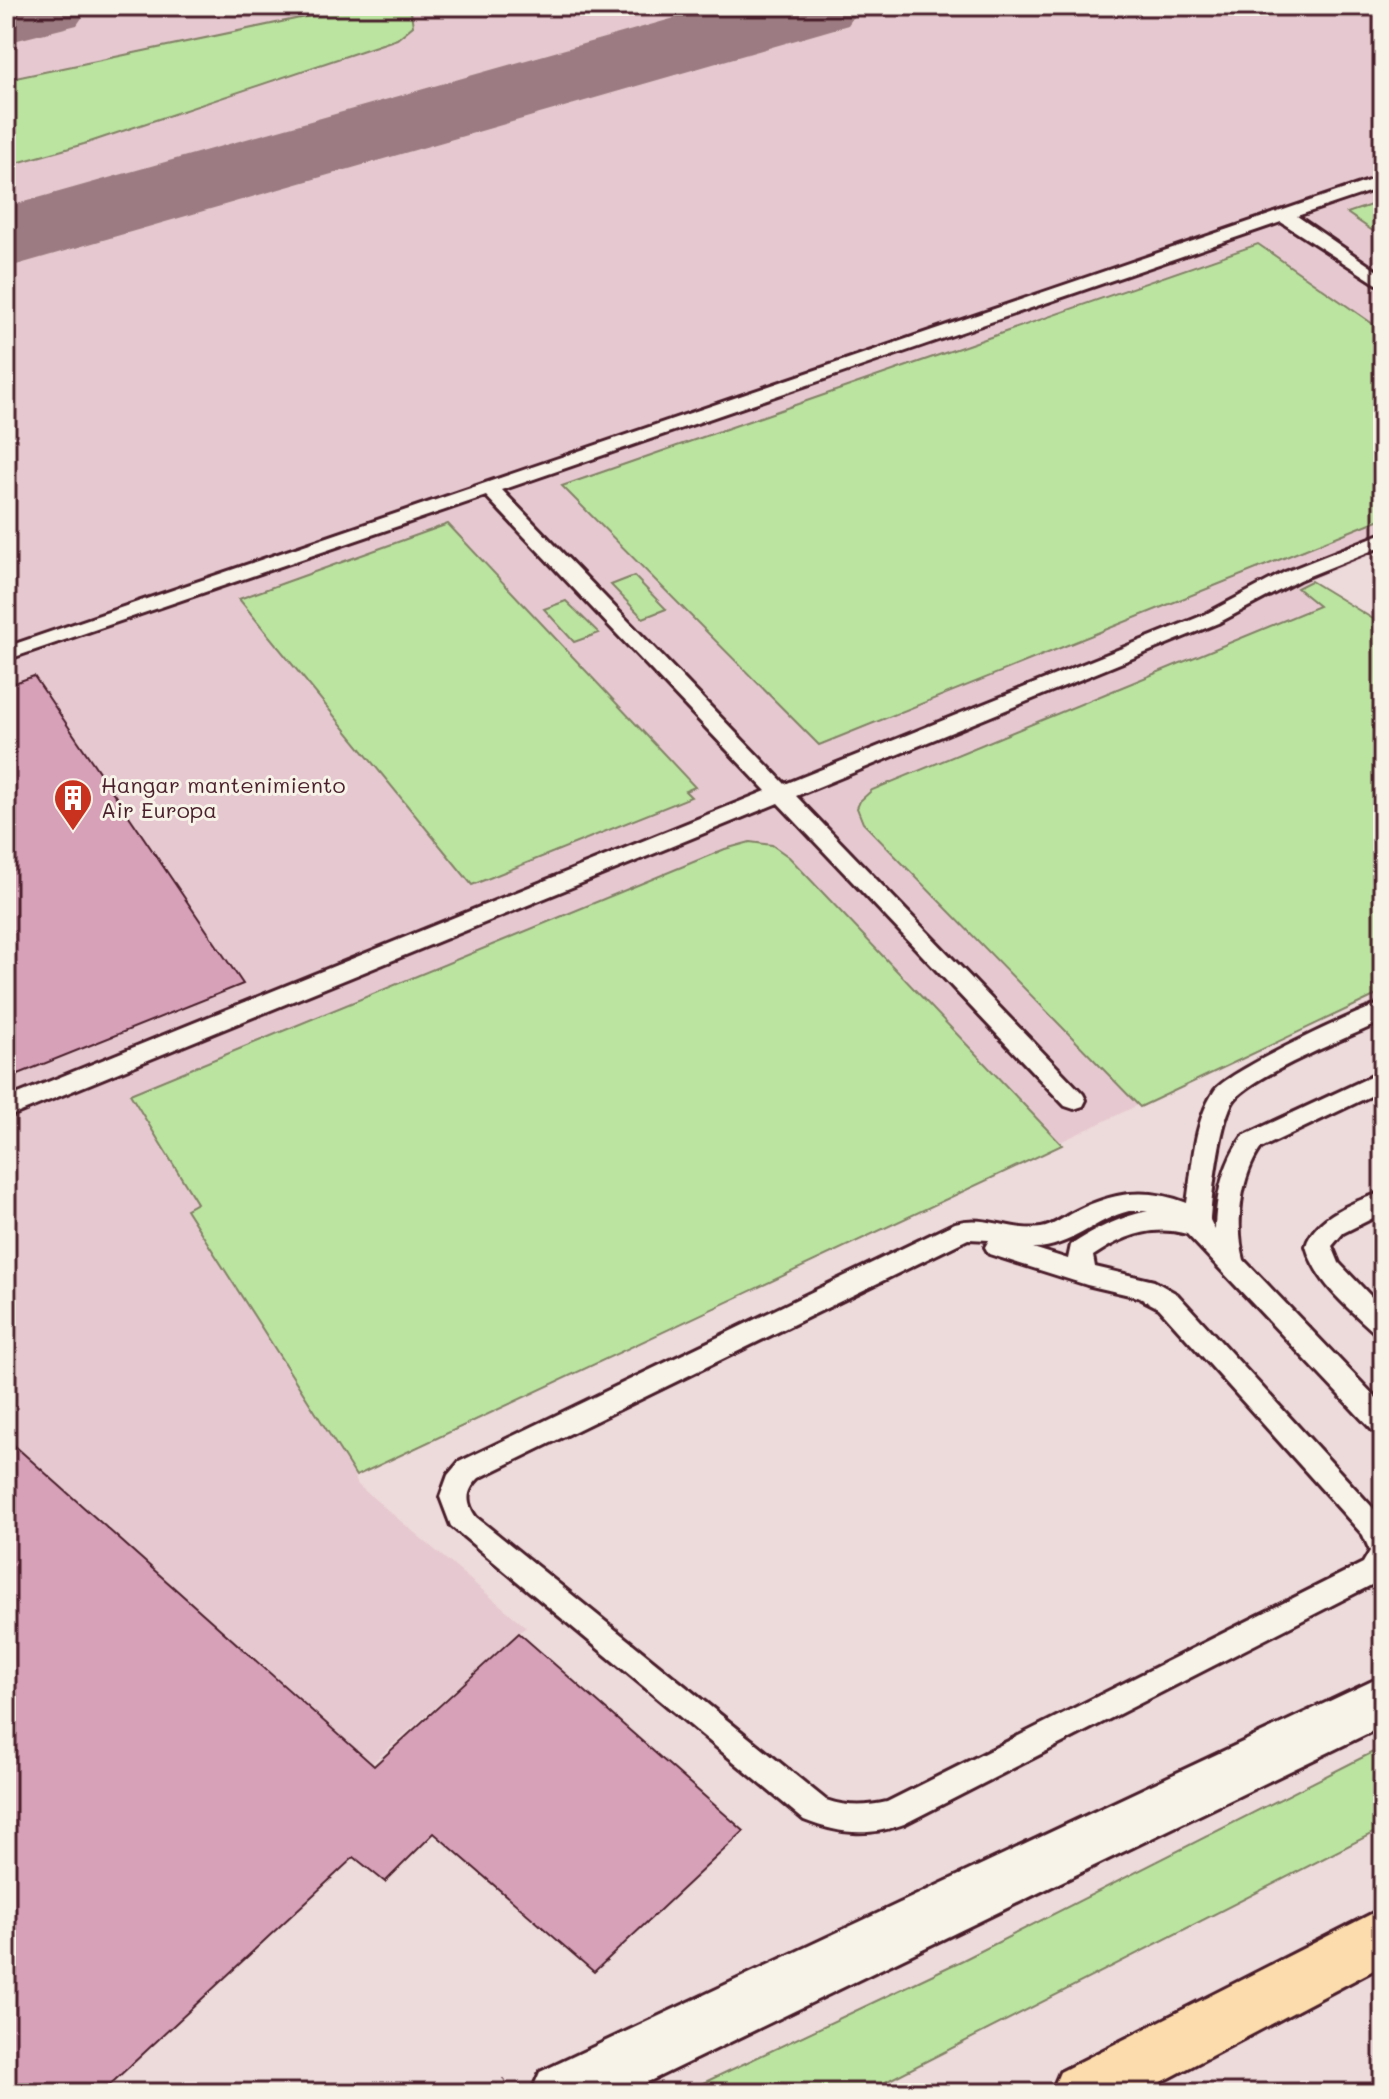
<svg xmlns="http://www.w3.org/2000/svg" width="1389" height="2099" viewBox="0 0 1389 2099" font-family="Mali,sans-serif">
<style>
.built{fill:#e6c9d0}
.green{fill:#bbe4a0;stroke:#828266;stroke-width:2}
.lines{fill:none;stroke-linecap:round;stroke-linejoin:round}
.taxiway{fill:#9c7c82;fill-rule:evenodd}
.building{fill:#d7a1b8;stroke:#4a1f2b;stroke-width:2}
.service-casing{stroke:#4a1f2b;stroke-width:6}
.tertiary-casing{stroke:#4a1f2b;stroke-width:6}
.motorway-casing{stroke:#4a1f2b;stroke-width:6}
.path{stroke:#4a1f2b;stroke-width:6;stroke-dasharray:2 7;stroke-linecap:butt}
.service{fill:#f7f3e8;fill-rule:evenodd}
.tertiary{fill:#f7f3e8;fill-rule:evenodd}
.motorway{fill:#fcdcac;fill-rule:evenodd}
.labels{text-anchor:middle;stroke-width:6;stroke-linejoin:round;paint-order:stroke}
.poi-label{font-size:22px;fill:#4a1f2b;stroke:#f7f3e8;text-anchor:start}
</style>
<rect width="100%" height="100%" fill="#eddada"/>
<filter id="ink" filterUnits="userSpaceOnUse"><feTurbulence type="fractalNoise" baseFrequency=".0125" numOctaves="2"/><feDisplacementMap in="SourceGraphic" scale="16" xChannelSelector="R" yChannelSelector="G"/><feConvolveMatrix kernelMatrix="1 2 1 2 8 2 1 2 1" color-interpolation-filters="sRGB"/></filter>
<g filter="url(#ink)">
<path class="built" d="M 6,6 L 1383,6 L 1383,550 L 1307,581 L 1383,628 L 1383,989 L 354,1477 L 358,1485 L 526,1627 L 371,1764 L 84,1508 L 6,1566 Z"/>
<path class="green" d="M 357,6 L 392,6 L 411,12 L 413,26 L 397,39 L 84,144 L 6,166 L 6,80 Z
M 1383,201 L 1383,238 L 1347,213 Z
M 1258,244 L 1383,331 L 1383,518 L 819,745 L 562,486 Z
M 448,524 L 695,787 L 685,791 L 691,797 L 472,885 L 239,599 Z
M 634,576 L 666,609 L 643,618 L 611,585 Z
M 1311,581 L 1383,625 L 1383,992 L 1140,1107 L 863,823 L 857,808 L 860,801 L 872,790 L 1319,606 L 1297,588 Z
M 566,601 L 599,633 L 574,642 L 544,609 Z
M 750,842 L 772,845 L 789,857 L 1062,1145 L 356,1476 L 186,1209 L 197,1203 L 130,1094 L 725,849 Z
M 1383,1747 L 1383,1828 L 864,2093 L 682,2093 L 963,1960 Z"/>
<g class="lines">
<path class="taxiway" d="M 6,6 L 90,6 L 77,25 L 6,43 Z
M 717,6 L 861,6 L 848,25 L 6,268 L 6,207 Z"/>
</g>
<path class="building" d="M 34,676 L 243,984 L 6,1079 L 6,686 Z
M 6,1438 L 374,1766 L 519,1633 L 744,1831 L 594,1972 L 434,1833 L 385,1882 L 354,1857 L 101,2093 L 6,2093 Z"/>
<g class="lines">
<g class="service-casing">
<path id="service" d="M 1383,176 L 1383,187 L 1297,216 L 1383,275 L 1383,288 L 1281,222 L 502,490 L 785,784 L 1204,615 L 1285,572 L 1383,533 L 1383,546 L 1299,580 L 1218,623 L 796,796 L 1083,1094 L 1086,1100 L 1083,1106 L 1074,1109 L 1065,1106 L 778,803 L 6,1118 L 6,1099 L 766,791 L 486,496 L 6,660 L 6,647 Z
M 1383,1003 L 1383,1021 C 1349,1037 1256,1074 1235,1099 C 1220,1117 1212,1195 1210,1220 L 1215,1230 C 1216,1196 1223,1163 1243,1136 L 1383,1071 L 1383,1090 L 1261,1148 C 1240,1177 1235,1226 1244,1260 L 1383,1405 L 1383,1434 L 1373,1431 L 1187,1234 C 1152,1224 1122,1236 1093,1256 L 1095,1267 L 1154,1281 L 1177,1294 L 1383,1519 L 1383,1579 L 904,1824 C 868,1837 839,1834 804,1820 L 451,1526 L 440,1497 L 448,1475 L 459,1462 L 955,1223 C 985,1214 1011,1232 1041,1228 C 1052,1227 1064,1217 1074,1212 C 1113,1192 1146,1187 1187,1203 C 1193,1166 1193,1122 1215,1090 C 1229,1071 1356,1011 1383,1003 ZM 1129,1211 L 1148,1211 C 1120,1217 1095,1229 1071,1245 L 1068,1259 L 1033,1248 C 1068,1249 1096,1219 1129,1211 ZM 968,1239 L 989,1240 L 985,1247 L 989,1254 L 1087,1285 L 1138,1297 L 1159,1308 L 1363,1535 L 1370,1551 L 1363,1563 L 887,1802 C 866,1807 846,1807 826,1800 L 476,1517 C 465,1502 466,1491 479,1478 Z
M 1383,1192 L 1383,1213 L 1343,1233 L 1332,1246 L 1339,1263 L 1383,1309 L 1383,1335 L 1374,1332 C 1347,1307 1316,1282 1306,1246 C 1315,1216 1355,1201 1383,1192 Z"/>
</g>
<g class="tertiary-casing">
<path id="tertiary" d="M 1383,1676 L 1383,1726 L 625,2093 L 531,2093 L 540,2072 Z"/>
</g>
<g class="motorway-casing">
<path id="motorway" d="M 1383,1908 L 1383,1965 L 1141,2093 L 1051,2093 L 1060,2072 Z"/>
</g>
<path class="path" d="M 491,2093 L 505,2080"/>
<use href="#service" class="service"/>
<use href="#tertiary" class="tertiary"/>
<use href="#motorway" class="motorway"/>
</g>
</g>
<defs>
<g id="building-pin" transform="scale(2)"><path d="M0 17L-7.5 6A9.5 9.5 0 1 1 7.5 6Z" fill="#c8321e" stroke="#f7f3e8"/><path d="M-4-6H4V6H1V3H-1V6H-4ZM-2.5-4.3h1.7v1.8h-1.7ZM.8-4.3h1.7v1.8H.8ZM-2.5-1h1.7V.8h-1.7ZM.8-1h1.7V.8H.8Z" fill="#fff"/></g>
</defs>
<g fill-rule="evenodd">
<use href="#building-pin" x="73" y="798"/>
</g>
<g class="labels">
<g class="poi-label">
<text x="101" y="793">Hangar mantenimiento<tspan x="101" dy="25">Air Europa</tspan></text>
</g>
</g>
<rect width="1389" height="2099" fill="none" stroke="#f7f3e8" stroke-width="32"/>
<rect x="16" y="16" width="1357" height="2067" fill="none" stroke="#4a1f2b" stroke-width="3" filter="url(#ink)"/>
</svg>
